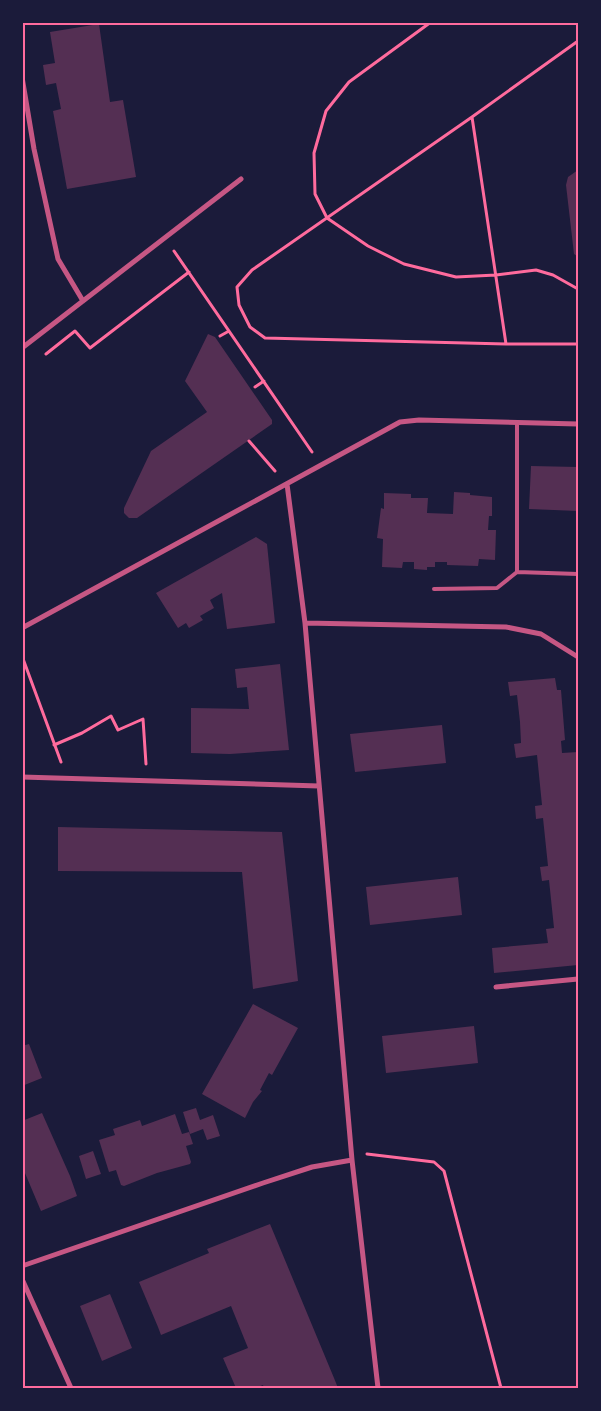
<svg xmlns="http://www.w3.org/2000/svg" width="601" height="1411" viewBox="0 0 601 1411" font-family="Poppins,sans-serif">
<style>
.building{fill:#542f53}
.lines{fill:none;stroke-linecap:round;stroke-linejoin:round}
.path{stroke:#ff6b9d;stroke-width:3}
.service{stroke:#c65784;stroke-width:4}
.minor{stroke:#c65784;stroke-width:5}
.neatline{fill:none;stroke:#ff6b9d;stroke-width:2}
</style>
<rect width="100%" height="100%" fill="#1b1b3a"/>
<path class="building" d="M 99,24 L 110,102 L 123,100 L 136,177 L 67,189 L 53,111 L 61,109 L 56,83 L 46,85 L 43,65 L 55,63 L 50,32 Z
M 578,170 L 578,254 L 577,256 L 574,254 L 566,185 L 568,177 Z
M 208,334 L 215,337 L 272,420 L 272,424 L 137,518 L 129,518 L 124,513 L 124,508 L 151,451 L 207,412 L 185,381 Z
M 531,466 L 578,467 L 578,511 L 529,509 Z
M 454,492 L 470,493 L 470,495 L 492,497 L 492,516 L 489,516 L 488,530 L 496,530 L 495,560 L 479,559 L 478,566 L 447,565 L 447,562 L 435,562 L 435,567 L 427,567 L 427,570 L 414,569 L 414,562 L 403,562 L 402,568 L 382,567 L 383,539 L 377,538 L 381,508 L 384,509 L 384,493 L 411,494 L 411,498 L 428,498 L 427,513 L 453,514 Z
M 256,537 L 267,544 L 275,623 L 227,629 L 222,593 L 210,600 L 214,608 L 200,616 L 203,620 L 189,628 L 186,623 L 178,628 L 156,593 Z
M 280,664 L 289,750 L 230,754 L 191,753 L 191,708 L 249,709 L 247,687 L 237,688 L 235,669 Z
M 555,678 L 557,690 L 561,690 L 565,740 L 561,741 L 562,753 L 578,752 L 578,965 L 494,973 L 492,948 L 548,943 L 546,929 L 554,928 L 549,880 L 542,881 L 540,867 L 548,866 L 543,818 L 536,819 L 535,806 L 542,805 L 537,755 L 516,758 L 514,744 L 521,743 L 520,722 L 517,695 L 510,696 L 508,682 Z
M 442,725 L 446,763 L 355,772 L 350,734 Z
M 58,827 L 282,832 L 298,981 L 253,989 L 242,872 L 58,871 Z
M 458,877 L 462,915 L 370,925 L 366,887 Z
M 253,1004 L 298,1028 L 272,1075 L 269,1073 L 260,1090 L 262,1091 L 253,1102 L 245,1118 L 202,1094 Z
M 474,1026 L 478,1063 L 386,1073 L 382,1036 Z
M 29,1044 L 42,1078 L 22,1086 L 22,1046 Z
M 196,1108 L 200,1120 L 213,1115 L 220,1136 L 207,1140 L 203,1129 L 190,1134 L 183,1112 Z
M 42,1113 L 70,1176 L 77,1196 L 41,1211 L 22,1166 L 22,1121 Z
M 175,1114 L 182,1134 L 189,1132 L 193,1144 L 186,1146 L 191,1162 L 190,1164 L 157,1173 L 124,1186 L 121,1185 L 116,1170 L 109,1172 L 99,1140 L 115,1135 L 113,1129 L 140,1120 L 142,1126 Z
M 93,1151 L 101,1174 L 86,1179 L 79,1156 Z
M 270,1224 L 334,1378 L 338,1388 L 264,1388 L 263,1385 L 255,1388 L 236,1388 L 223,1358 L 248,1348 L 231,1306 L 161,1335 L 158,1327 L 139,1282 L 209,1253 L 207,1249 Z
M 110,1294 L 132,1348 L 102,1361 L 80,1306 Z"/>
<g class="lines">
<path class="path" d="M 431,22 L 349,82 L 326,111 L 314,153 L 315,194 L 327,218 L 368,246 L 404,264 L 456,277 L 496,275 L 536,270 L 553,275 L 578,289
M 472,117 L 578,41
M 174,251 L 312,452
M 220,336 L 229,331
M 506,344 L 472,117 L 252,270 L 237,287 L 239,305 L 250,327 L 265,338 L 506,344 L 578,344
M 46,354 L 75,331 L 90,348 L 189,272
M 255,387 L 264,381
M 249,441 L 275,471
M 22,656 L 61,762
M 54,745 L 82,733 L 111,716 L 118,730 L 143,719 L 146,764
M 367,1154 L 434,1162 L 444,1171 L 501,1388"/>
<path class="service" d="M 517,422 L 517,572
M 434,589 L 497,588 L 517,572 L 578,574"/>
<path class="minor" d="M 22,77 L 34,149 L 58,259 L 83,301
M 22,348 L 241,179
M 287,484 L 305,623 L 352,1160 L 378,1388
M 305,623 L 506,627 L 541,634 L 578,657
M 22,628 L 400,422 L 419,420 L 578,424
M 22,777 L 319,786
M 496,987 L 578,979
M 22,1266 L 263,1183 L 312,1167 L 352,1160
M 22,1279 L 71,1388"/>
</g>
<rect width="601" height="1411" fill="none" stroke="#1b1b3a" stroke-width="48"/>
<rect x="24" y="24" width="553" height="1363" class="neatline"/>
</svg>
